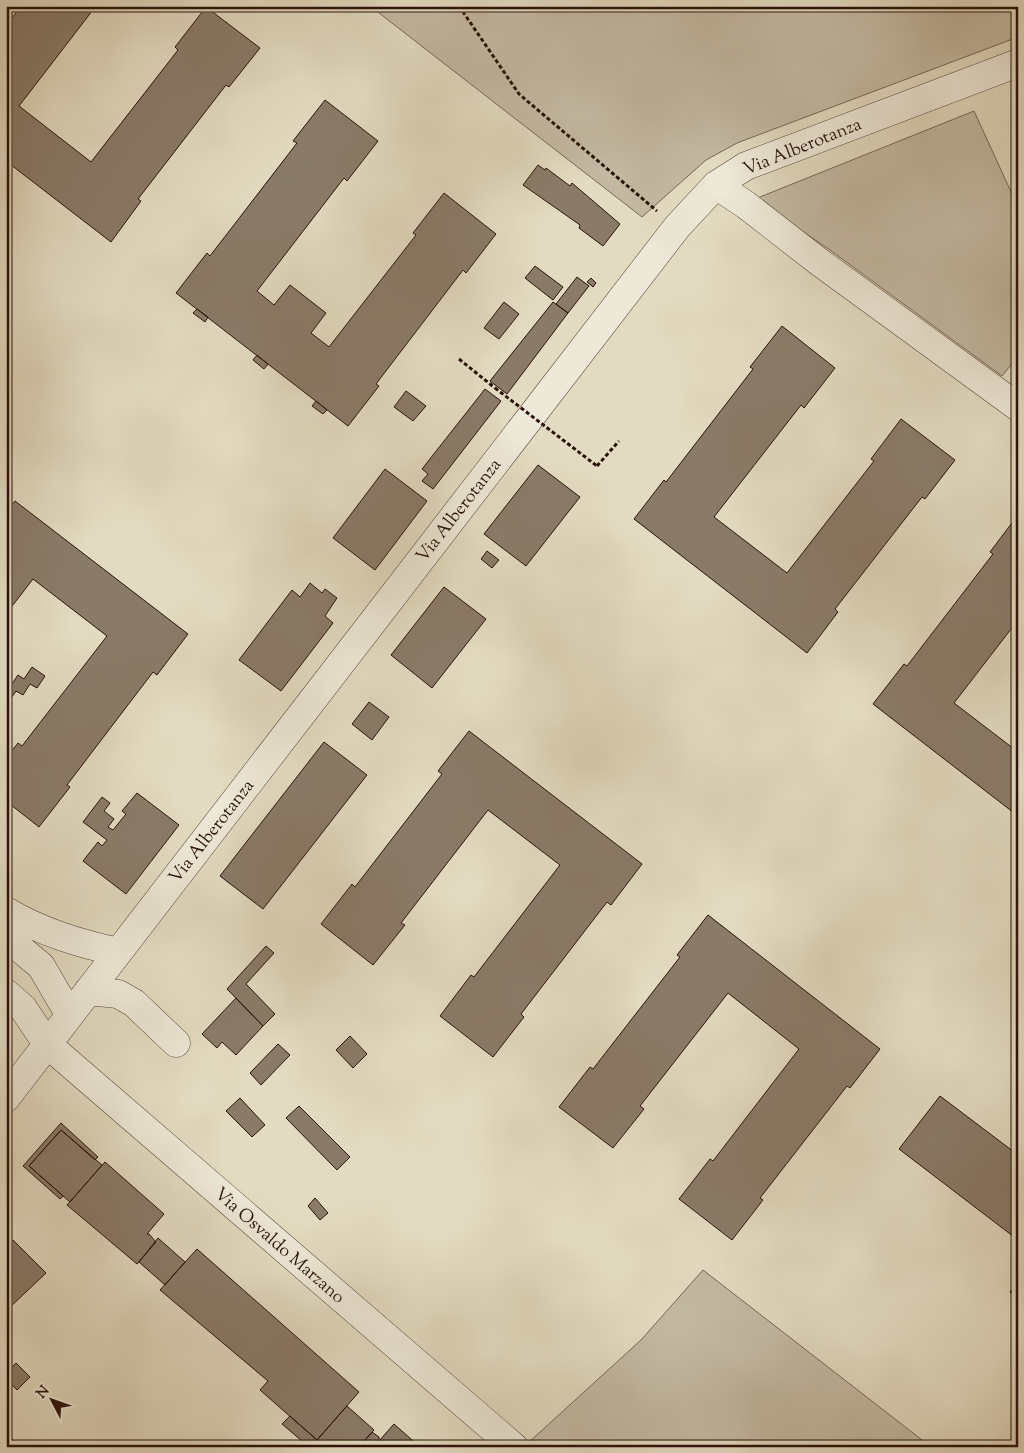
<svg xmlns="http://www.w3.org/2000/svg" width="1024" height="1453" viewBox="0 0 1024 1453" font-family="'Sorts Mill Goudy',serif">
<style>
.green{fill:#c3b9a2;stroke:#766656}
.building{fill:#8a7b69;stroke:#29120a}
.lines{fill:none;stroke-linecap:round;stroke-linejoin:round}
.minor-casing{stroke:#584438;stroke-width:29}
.path{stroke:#29120a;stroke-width:3;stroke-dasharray:4 2.5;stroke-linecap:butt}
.minor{stroke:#ede8d7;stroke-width:28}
.path-bridge{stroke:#29120a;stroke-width:3;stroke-dasharray:4 2.5;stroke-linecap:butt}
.labels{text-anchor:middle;stroke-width:4.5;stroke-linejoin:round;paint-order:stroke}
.street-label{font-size:18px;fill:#29120a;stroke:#ede8d7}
</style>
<rect width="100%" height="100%" fill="#e3dbc1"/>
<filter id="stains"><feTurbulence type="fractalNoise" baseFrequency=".004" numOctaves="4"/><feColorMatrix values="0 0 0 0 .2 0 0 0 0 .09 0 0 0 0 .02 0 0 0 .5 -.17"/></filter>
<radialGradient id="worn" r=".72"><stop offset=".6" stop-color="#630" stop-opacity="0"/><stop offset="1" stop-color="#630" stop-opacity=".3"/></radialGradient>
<path class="green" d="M 370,6 L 1018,6 L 1018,37 L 737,143 L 706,160 L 642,217 Z
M 974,111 L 1018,207 L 1018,356 L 1002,376 L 830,250 L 755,199 Z
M 703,1270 L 931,1447 L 533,1447 L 528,1443 L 641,1340 Z"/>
<path class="building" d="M 21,6 L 96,6 L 19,106 L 91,162 L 178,50 L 175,47 L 206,7 L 260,48 L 229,87 L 226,85 L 138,199 L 141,201 L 111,242 L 6,161 L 6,26 Z
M 325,100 L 378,141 L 347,181 L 344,178 L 257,291 L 274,305 L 290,285 L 326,313 L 311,333 L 329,347 L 416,235 L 413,233 L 444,193 L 496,234 L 466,273 L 463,270 L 376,384 L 379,386 L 348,426 L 176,293 L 207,253 L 210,256 L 297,143 L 293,141 Z
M 538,165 L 545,170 L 546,168 L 570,186 L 572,183 L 620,224 L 603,246 L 579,228 L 580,225 L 523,185 Z
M 535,266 L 563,287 L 553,300 L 525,278 Z
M 577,277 L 589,286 L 568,313 L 556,304 Z
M 591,278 L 596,283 L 593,287 L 587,282 Z
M 504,302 L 519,314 L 499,339 L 484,328 Z
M 553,302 L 568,313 L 507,394 L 490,381 Z
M 197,309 L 208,317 L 205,322 L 193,313 Z
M 782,326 L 835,368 L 804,408 L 801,405 L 714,517 L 787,573 L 874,461 L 871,459 L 901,419 L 955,460 L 925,499 L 922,497 L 835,609 L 838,612 L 807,653 L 634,519 L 664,480 L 666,482 L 753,369 L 750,367 Z
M 257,355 L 268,364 L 264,369 L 253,360 Z
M 485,389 L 501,401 L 433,489 L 422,481 L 428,474 L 422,469 Z
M 406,391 L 426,406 L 413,421 L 394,407 Z
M 316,401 L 327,410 L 323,414 L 312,406 Z
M 538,465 L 580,497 L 526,566 L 484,534 Z
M 385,469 L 427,501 L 375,570 L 333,538 Z
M 15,501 L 188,634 L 157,675 L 153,672 L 67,785 L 70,787 L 39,827 L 6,801 L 6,758 L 18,743 L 22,746 L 107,636 L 33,579 L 6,614 L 6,512 Z
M 1018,515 L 1018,620 L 954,703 L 1018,752 L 1018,816 L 873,704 L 904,664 L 907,666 L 993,554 L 990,552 Z
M 487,551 L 499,560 L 492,568 L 481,559 Z
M 310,583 L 322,593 L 325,589 L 337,598 L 325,616 L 333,623 L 281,691 L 239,660 L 292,590 L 300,597 Z
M 444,587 L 486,619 L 432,688 L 391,655 Z
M 32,667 L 45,676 L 37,688 L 30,684 L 23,695 L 16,691 L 8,703 L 6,702 L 6,684 L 10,687 L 18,675 L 24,679 Z
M 369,702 L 389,717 L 372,740 L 352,724 Z
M 469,731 L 642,864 L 611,905 L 607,902 L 521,1014 L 524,1017 L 493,1057 L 440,1016 L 471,975 L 474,977 L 560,865 L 488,810 L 401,923 L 405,925 L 373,965 L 321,924 L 352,884 L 355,887 L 442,774 L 438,771 Z
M 324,742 L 367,775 L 263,909 L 220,876 Z
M 137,793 L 179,825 L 126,894 L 83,861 L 98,842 L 102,846 L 107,840 L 83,822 L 102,797 L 110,803 L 104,811 L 114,819 L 108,827 L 113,830 L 126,814 L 122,811 Z
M 708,915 L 880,1049 L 850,1088 L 847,1086 L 760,1198 L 763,1200 L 732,1240 L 679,1199 L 710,1159 L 713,1161 L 799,1049 L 728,993 L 640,1106 L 644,1109 L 613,1148 L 559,1107 L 590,1067 L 593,1069 L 680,957 L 677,955 Z
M 266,946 L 274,953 L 246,984 L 275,1014 L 263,1026 L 227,989 Z
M 236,998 L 263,1026 L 236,1055 L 222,1042 L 217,1048 L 202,1034 Z
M 350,1036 L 367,1054 L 353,1068 L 336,1050 Z
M 278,1044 L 290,1055 L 261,1085 L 250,1073 Z
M 940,1096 L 1018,1155 L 1018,1240 L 899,1149 Z
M 240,1098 L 265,1125 L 252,1137 L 226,1111 Z
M 299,1106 L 350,1157 L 337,1170 L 286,1118 Z
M 61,1123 L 98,1157 L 95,1160 L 61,1130 L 29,1166 L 63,1196 L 60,1199 L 23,1166 Z
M 61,1130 L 102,1165 L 70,1202 L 29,1166 Z
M 105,1162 L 164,1214 L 147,1234 L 149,1234 L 156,1242 L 137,1264 L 67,1205 Z
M 315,1198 L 328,1213 L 320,1220 L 308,1206 Z
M 158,1238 L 185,1262 L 165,1285 L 139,1262 Z
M 13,1240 L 46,1273 L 6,1311 L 6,1247 Z
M 197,1249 L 359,1392 L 317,1440 L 260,1390 L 268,1381 L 160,1290 Z
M 1018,1281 L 1018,1298 L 1010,1292 Z
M 16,1363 L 30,1377 L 17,1390 L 6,1379 L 6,1373 Z
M 347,1406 L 374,1430 L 359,1447 L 309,1447 L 282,1424 L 290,1416 L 317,1440 Z
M 1018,1417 L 1018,1427 L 1013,1423 Z
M 394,1424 L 420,1447 L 359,1447 L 372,1432 L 379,1437 L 379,1441 Z
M 6,1433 L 16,1443 L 19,1447 L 6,1447 Z"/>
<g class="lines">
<g class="minor-casing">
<path id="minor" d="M 716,185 L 746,205 L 818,261 L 1018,407
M 6,911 C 41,932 78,943 118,952
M 6,937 L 41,966 L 69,1014
M 88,991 L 118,994 L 134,1003 L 176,1043
M 6,993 L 23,1008 L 47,1044 L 514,1447
M 6,1098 L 677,227 L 716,185 L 746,166 L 1018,63"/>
</g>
<path class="path" d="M 459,6 L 519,94 L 657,211
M 459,359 L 495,388
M 597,466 L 619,441"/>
<use href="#minor" class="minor"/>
<path class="path-bridge" d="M 495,388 L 597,466"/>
</g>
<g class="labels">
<g class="street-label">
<text transform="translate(802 146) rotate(-22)" y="6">Via Alberotanza</text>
<text transform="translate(458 510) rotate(-52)" y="6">Via Alberotanza</text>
<text transform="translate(211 831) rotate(-52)" y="6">Via Alberotanza</text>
<text transform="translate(280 1245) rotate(41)" y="6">Via Osvaldo Marzano</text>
</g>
</g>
<rect width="1024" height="1453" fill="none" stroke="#e3dbc1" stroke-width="25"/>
<rect x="8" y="8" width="1009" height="1438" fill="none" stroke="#29120a" stroke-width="2.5"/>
<rect x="12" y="12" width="999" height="1428" fill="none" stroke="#29120a"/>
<g transform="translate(52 1400) rotate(311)" stroke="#ede8d7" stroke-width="4" paint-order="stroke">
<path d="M0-4L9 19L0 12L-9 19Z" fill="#29120a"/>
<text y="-8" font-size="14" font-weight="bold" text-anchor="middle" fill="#29120a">N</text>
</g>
<rect width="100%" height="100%" filter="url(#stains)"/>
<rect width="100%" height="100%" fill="url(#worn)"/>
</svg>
